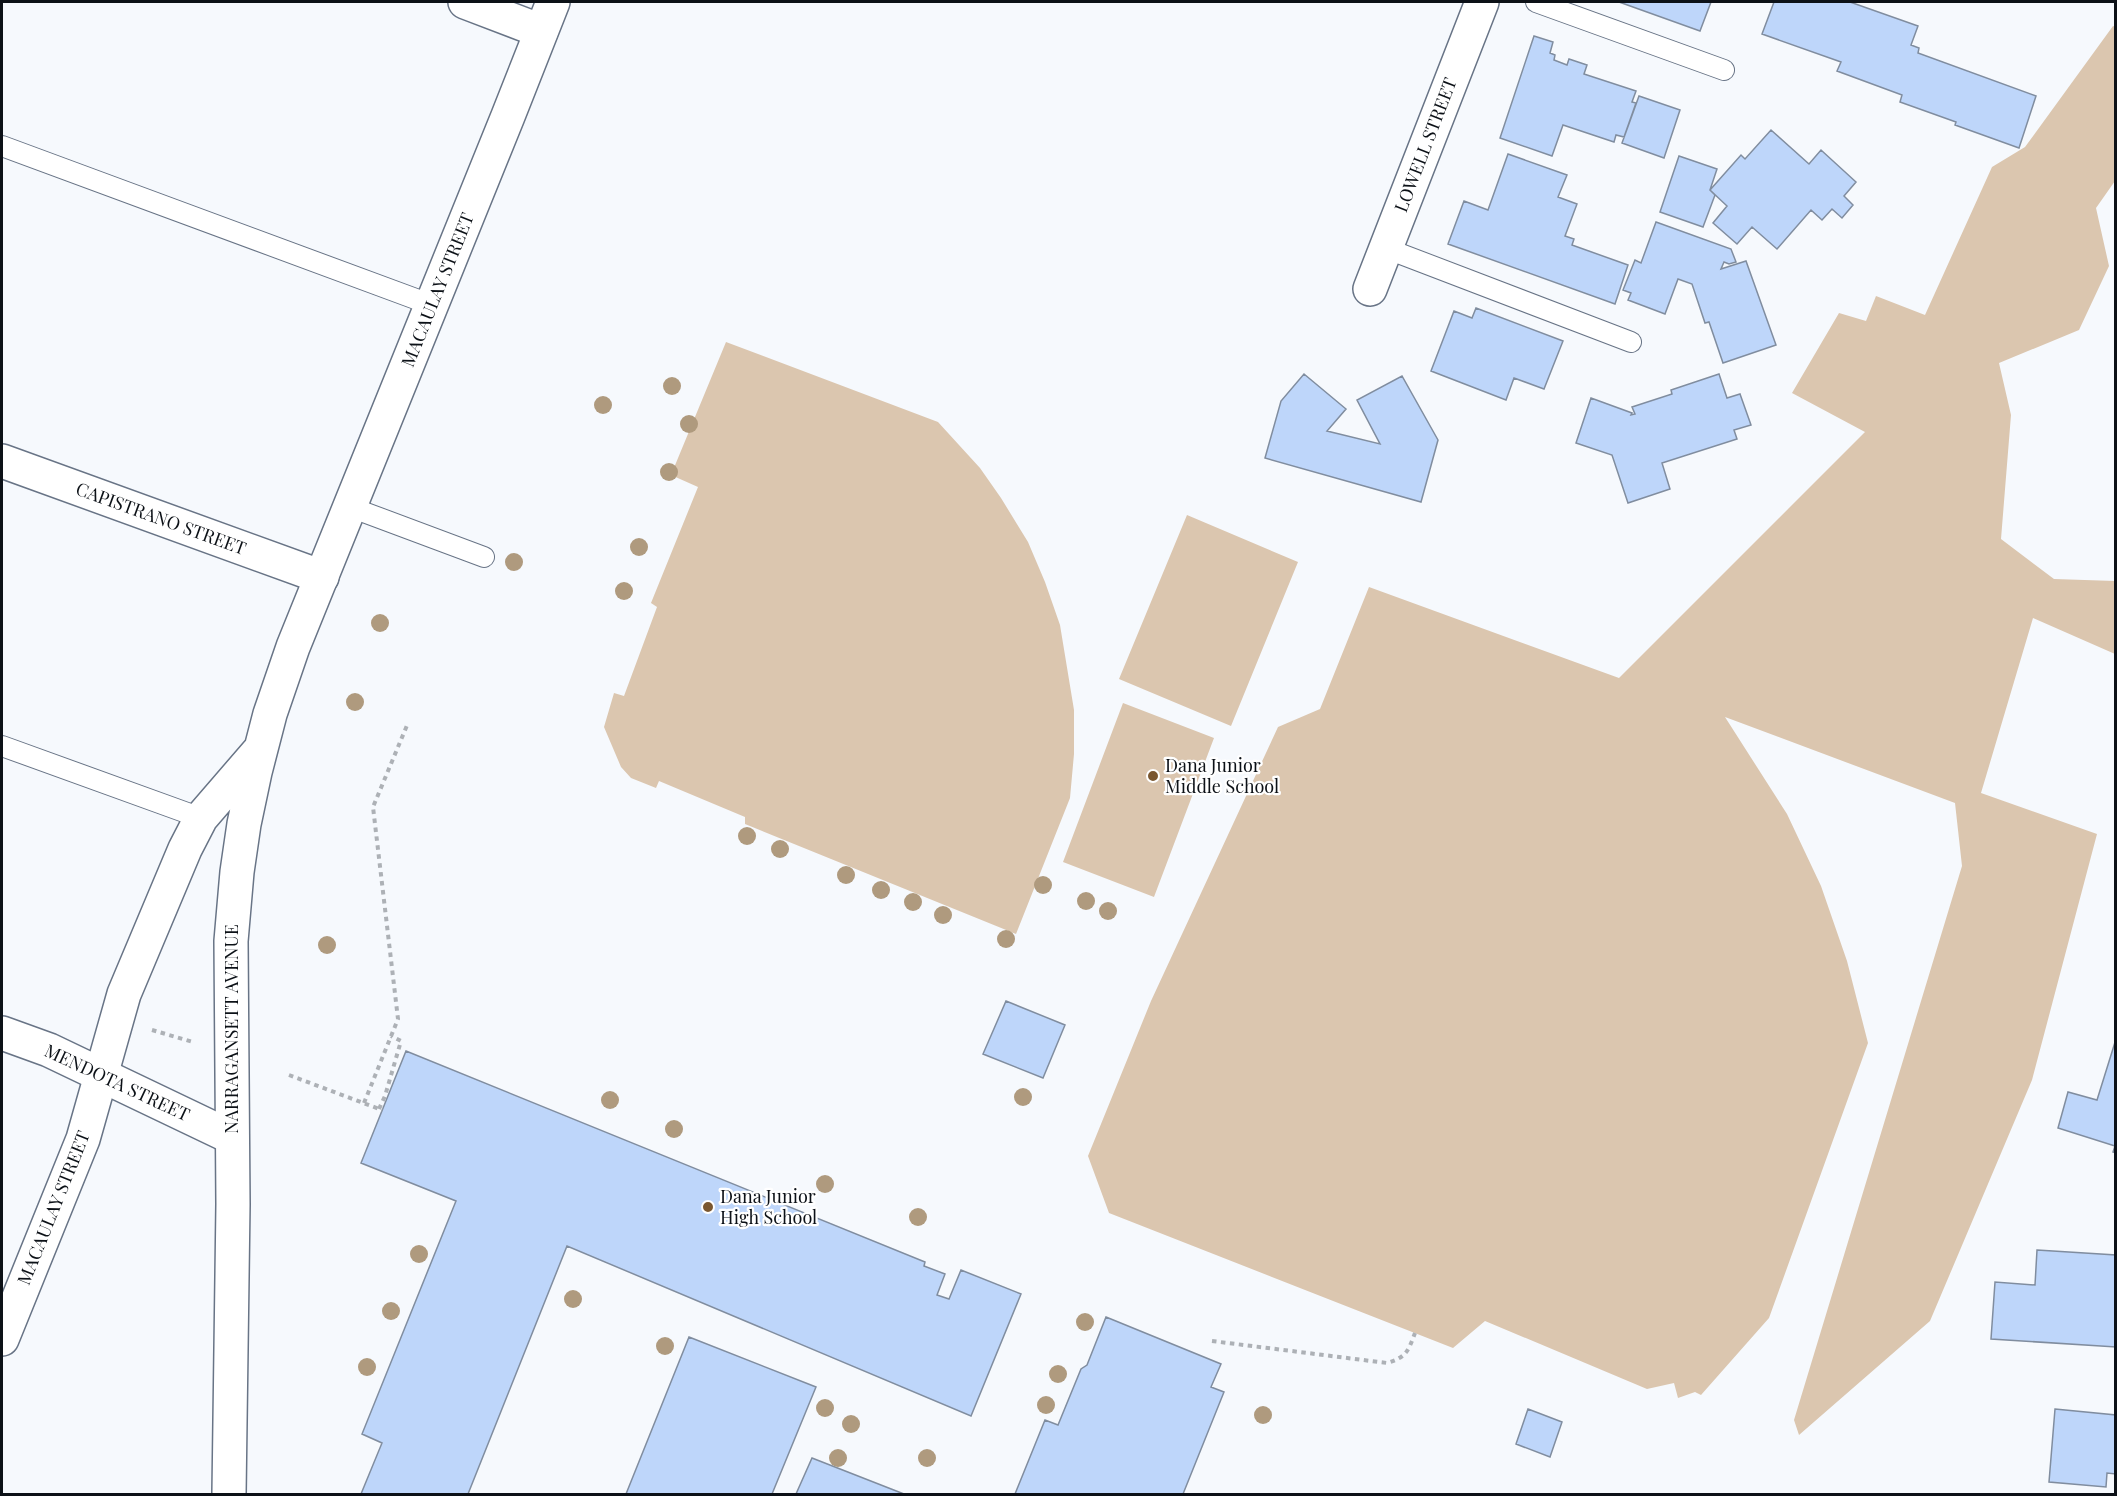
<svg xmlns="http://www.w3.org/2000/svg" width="2117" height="1496" viewBox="0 0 2117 1496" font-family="'Playfair Display',serif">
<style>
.green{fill:#dbc6af}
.building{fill:#bed6fa;stroke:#808d9f;stroke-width:1.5}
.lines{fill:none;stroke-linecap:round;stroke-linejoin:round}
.service-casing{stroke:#687486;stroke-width:22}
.minor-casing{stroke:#687486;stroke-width:36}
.tertiary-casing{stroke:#687486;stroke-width:36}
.path{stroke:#adb1b6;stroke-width:4;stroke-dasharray:4.5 4.5;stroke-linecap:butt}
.service{stroke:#fff;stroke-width:20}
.minor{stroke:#fff;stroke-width:33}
.tertiary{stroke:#fff;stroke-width:33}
.tree{fill:#af9a7e}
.poi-dot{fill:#7a5730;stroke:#fff;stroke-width:2}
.labels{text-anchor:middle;stroke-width:4.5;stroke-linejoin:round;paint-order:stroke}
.street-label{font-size:18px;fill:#0c1117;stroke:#fff}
.poi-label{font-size:18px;fill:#0c1117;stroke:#fff;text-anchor:start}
</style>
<rect width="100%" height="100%" fill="#f6f9fd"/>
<path class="green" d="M 2113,26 L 2116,27 L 2115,181 L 2096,208 L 2109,266 L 2079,330 L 1999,363 L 2011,415 L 2001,539 L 2054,579 L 2115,581 L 2115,654 L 2033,618 L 1981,793 L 2097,834 L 2032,1080 L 1930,1321 L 1799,1435 L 1794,1420 L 1962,866 L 1955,803 L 1725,717 L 1787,814 L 1821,886 L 1847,961 L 1868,1043 L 1769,1318 L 1701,1395 L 1695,1392 L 1678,1398 L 1674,1383 L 1647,1389 L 1485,1321 L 1453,1348 L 1109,1213 L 1088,1156 L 1151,1001 L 1278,727 L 1320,709 L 1369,587 L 1619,678 L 1865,432 L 1792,393 L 1839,313 L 1866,321 L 1876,296 L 1925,315 L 1992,167 L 2025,147 Z
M 726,342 L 938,422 L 980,468 L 1001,498 L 1028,542 L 1045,582 L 1060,625 L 1074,710 L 1074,754 L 1070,798 L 1016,934 L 745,824 L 745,817 L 659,781 L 656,788 L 631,778 L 621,767 L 604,727 L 614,693 L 624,696 L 657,607 L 651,603 L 698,487 L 671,475 Z
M 1187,515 L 1298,562 L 1231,726 L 1119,679 Z
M 1123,703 L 1214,738 L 1154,897 L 1063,862 Z"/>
<path class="building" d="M 1619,2 L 1711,2 L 1700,31 Z
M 1774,2 L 1850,2 L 1918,26 L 1911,45 L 1919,48 L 1918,53 L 2036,96 L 2019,148 L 1955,125 L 1956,122 L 1900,102 L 1902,95 L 1837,71 L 1841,62 L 1762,34 Z
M 1534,36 L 1553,42 L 1550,53 L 1555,55 L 1554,60 L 1567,65 L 1569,59 L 1587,65 L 1584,74 L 1636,91 L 1632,102 L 1636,103 L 1624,137 L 1616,135 L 1614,142 L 1563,125 L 1552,156 L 1500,138 Z
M 1639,96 L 1680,110 L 1664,158 L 1622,143 Z
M 1771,130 L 1809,164 L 1821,150 L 1856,182 L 1844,196 L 1853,205 L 1842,218 L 1832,209 L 1822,220 L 1811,210 L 1777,249 L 1752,227 L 1737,244 L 1713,223 L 1727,206 L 1710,190 L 1741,155 L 1745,159 Z
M 1508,154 L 1567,175 L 1558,197 L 1577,204 L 1565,236 L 1574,239 L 1572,245 L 1628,265 L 1615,304 L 1448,244 L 1464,201 L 1488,210 Z
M 1679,156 L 1717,169 L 1710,190 L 1715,195 L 1703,227 L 1660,212 Z
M 1656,222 L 1731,249 L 1736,262 L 1729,264 L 1724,262 L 1721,269 L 1746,261 L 1776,345 L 1723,363 L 1709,322 L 1705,323 L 1692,284 L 1678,279 L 1665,314 L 1628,300 L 1631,293 L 1623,290 L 1635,260 L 1641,263 Z
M 1476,308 L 1563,341 L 1544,389 L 1514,378 L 1506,400 L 1431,371 L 1454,311 L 1472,318 Z
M 1304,374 L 1346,409 L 1327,431 L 1380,444 L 1357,400 L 1402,376 L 1438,440 L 1421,502 L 1265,458 L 1281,401 Z
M 1719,374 L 1727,398 L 1740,394 L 1751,425 L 1734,430 L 1737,439 L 1662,463 L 1670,489 L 1628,503 L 1612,455 L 1576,443 L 1591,398 L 1632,413 L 1631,415 L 1635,414 L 1632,407 L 1672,394 L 1671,390 Z
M 1006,1001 L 1065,1025 L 1043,1078 L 983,1054 Z
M 2116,1039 L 2116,1153 L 2113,1152 L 2115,1146 L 2058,1128 L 2068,1092 L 2097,1100 Z
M 406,1051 L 925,1262 L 924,1266 L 945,1274 L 937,1295 L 949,1299 L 961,1270 L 1021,1294 L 971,1416 L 567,1246 L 468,1494 L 361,1494 L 382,1443 L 362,1434 L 456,1201 L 361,1163 Z
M 2037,1250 L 2116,1255 L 2116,1347 L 1991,1339 L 1995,1282 L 2035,1285 Z
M 1106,1317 L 1221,1364 L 1211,1387 L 1224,1392 L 1183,1494 L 1015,1494 L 1045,1420 L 1058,1425 L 1081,1369 L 1087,1365 Z
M 689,1337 L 816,1387 L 772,1494 L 626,1494 Z
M 1528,1409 L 1562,1422 L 1550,1457 L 1516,1444 Z
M 2055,1409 L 2116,1415 L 2116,1474 L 2107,1473 L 2106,1487 L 2049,1482 Z
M 812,1458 L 904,1494 L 796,1494 Z"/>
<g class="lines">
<g class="service-casing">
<path id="service" d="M 1536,2 L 1724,70
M 2,146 L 432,305
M 1385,248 L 1631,342
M 350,507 L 484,557
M 2,746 L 201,818"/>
</g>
<g class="minor-casing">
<path id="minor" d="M 465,2 L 541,31
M 1370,289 L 1482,2
M 2,461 L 322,577
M 2,1033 L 49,1050 L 231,1137"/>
</g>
<g class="tertiary-casing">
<path id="tertiary" d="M 2,1339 L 83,1139 L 124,994 L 185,849 L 201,818 L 258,752
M 229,1494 L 233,1204 L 231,941 L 237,872 L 244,824 L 255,772 L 270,714 L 293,647 L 508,116 L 553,2"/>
</g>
<path class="path" d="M 152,1030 L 193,1042
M 289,1075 L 382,1110
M 364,1103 L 398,1019 L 373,807 L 408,723
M 379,1109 L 385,1096 L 401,1041 L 391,1036
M 1212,1341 L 1387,1363 C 1407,1357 1408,1351 1415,1333"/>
<use href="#service" class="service"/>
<use href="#minor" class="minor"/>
<use href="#tertiary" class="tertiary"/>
</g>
<g class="tree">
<circle cx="672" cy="386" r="9"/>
<circle cx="603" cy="405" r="9"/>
<circle cx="689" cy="424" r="9"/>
<circle cx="669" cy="472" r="9"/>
<circle cx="639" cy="547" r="9"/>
<circle cx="514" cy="562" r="9"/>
<circle cx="624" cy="591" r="9"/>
<circle cx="380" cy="623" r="9"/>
<circle cx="355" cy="702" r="9"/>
<circle cx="747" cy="836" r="9"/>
<circle cx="780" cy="849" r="9"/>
<circle cx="846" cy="875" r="9"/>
<circle cx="1043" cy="885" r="9"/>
<circle cx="881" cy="890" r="9"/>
<circle cx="1086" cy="901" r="9"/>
<circle cx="913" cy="902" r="9"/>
<circle cx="1108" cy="911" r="9"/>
<circle cx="943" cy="915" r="9"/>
<circle cx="1006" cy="939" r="9"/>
<circle cx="327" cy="945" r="9"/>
<circle cx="1023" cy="1097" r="9"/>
<circle cx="610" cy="1100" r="9"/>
<circle cx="674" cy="1129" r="9"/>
<circle cx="825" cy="1184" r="9"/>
<circle cx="918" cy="1217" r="9"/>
<circle cx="419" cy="1254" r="9"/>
<circle cx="573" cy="1299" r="9"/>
<circle cx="391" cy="1311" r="9"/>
<circle cx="1085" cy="1322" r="9"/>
<circle cx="665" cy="1346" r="9"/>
<circle cx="367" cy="1367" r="9"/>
<circle cx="1058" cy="1374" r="9"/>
<circle cx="1046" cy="1405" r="9"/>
<circle cx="825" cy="1408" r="9"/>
<circle cx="1263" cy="1415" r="9"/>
<circle cx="851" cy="1424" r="9"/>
<circle cx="838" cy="1458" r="9"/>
<circle cx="927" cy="1458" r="9"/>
</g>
<g class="poi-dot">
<circle cx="1153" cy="776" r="6"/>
<circle cx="708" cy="1207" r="6"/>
</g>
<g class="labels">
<g class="street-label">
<text transform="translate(1426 145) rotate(-69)" y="6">LOWELL STREET</text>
<text transform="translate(438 290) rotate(-68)" y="6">MACAULAY STREET</text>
<text transform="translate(161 519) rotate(20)" y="6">CAPISTRANO STREET</text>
<text transform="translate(232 1029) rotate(-90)" y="6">NARRAGANSETT AVENUE</text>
<text transform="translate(117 1083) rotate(25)" y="6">MENDOTA STREET</text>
<text transform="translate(54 1208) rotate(-68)" y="6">MACAULAY STREET</text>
</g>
<g class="poi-label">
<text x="1165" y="772">Dana Junior<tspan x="1165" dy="21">Middle School</tspan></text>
<text x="720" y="1203">Dana Junior<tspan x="720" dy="21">High School</tspan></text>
</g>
</g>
<rect width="2117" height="1496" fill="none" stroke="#0c1117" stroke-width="6"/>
</svg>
